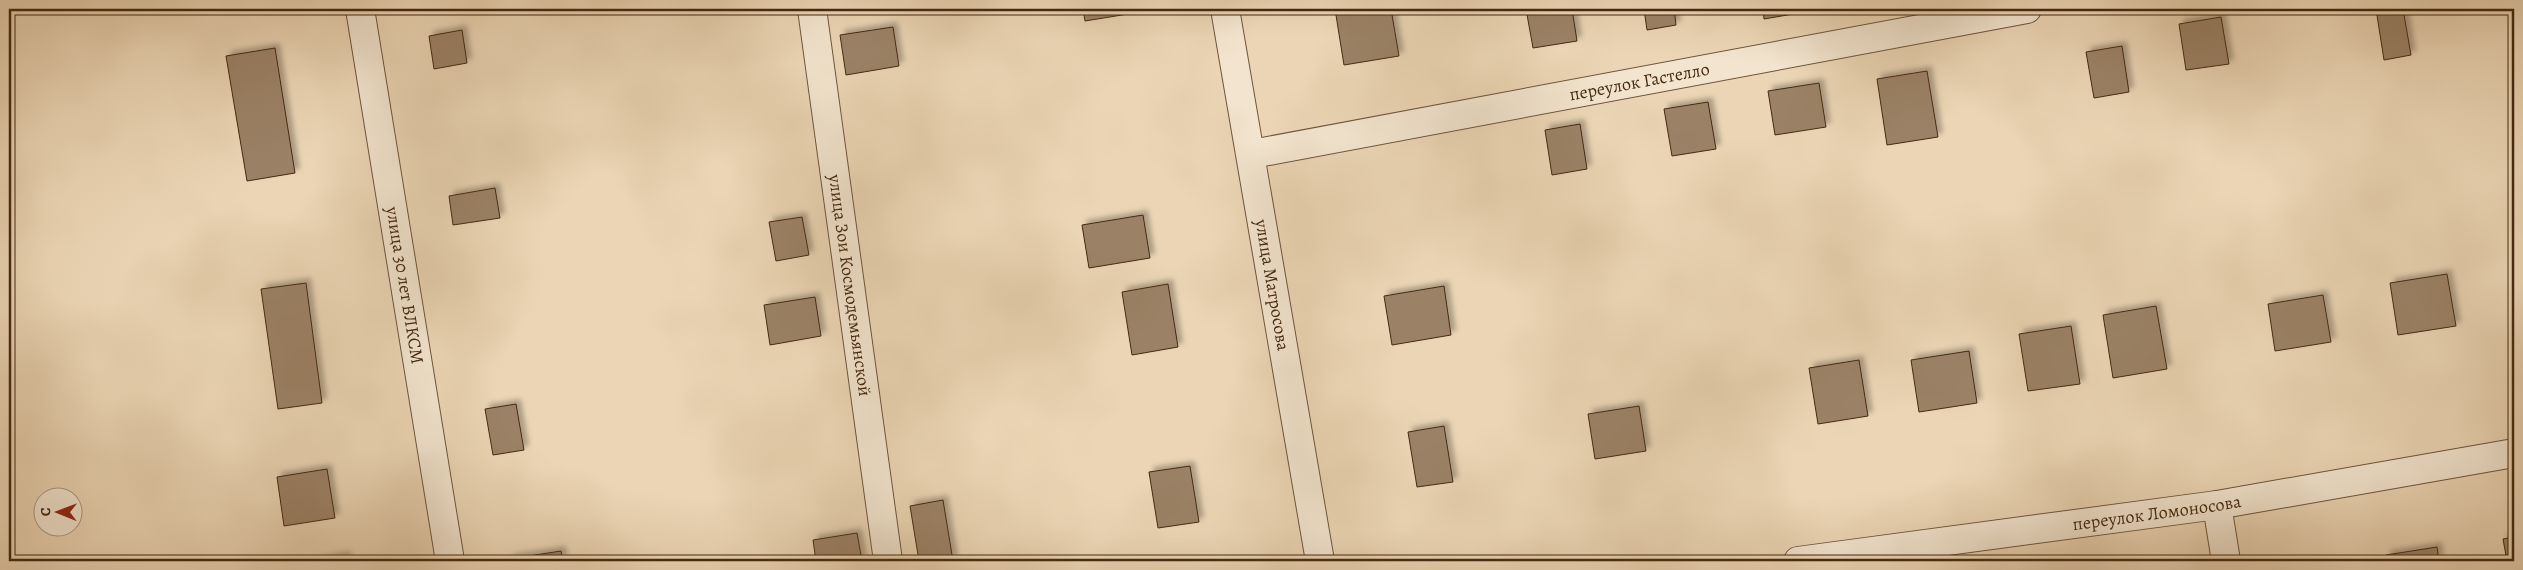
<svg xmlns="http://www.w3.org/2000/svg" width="2523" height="570" viewBox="0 0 2523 570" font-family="Alegreya,serif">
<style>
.building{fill:#9b8266;stroke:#452911;filter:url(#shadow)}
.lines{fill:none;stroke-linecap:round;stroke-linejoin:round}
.minor-casing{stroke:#6e543a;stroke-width:30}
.tertiary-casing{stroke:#6e543a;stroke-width:30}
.minor{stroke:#f2e4ce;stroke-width:28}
.tertiary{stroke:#f2e4ce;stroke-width:28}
.labels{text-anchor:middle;stroke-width:4;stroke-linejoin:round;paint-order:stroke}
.street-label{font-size:18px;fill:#452911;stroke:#f2e4ce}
</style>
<defs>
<filter id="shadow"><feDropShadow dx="4.5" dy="-4.5" stdDeviation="2.5" flood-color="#0004"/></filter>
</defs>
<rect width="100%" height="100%" fill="#ebd5b4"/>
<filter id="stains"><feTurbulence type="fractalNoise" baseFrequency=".004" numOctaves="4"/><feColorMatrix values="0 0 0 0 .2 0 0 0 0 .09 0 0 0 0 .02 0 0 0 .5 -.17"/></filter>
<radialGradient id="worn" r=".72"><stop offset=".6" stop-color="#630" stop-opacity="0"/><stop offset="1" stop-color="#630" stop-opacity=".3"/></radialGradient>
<path class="building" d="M 1083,9 L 1127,9 L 1128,14 L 1085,21 Z
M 1335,9 L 1391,9 L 1399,56 L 1344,65 Z
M 1526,9 L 1572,9 L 1577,41 L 1533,48 Z
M 1644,9 L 1674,9 L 1676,25 L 1647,30 Z
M 1763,9 L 1798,9 L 1799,13 L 1764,19 Z
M 2376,9 L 2403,9 L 2411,55 L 2384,60 Z
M 2221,17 L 2229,64 L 2186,70 L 2179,24 Z
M 893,27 L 899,66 L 846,75 L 840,35 Z
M 462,30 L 467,63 L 434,69 L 429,36 Z
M 2122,46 L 2129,92 L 2094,98 L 2086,52 Z
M 275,48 L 295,173 L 247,181 L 226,56 Z
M 1927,71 L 1938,137 L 1887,145 L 1877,79 Z
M 1819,83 L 1826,127 L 1775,135 L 1768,91 Z
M 1708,102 L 1716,149 L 1672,156 L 1664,109 Z
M 1580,124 L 1587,169 L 1552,175 L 1545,130 Z
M 495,188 L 500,218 L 453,225 L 449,196 Z
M 1143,215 L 1150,258 L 1089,268 L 1082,225 Z
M 802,217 L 809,255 L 776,261 L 769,222 Z
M 2447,274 L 2456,326 L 2398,335 L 2390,283 Z
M 306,283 L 322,403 L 278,409 L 261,289 Z
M 1168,284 L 1178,347 L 1132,355 L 1122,292 Z
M 1444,286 L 1451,335 L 1392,345 L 1384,296 Z
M 2323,295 L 2331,342 L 2275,351 L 2268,304 Z
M 815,297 L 821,336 L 770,345 L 764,305 Z
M 2156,306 L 2167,369 L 2113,378 L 2103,315 Z
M 2071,326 L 2080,384 L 2028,391 L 2019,334 Z
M 1969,351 L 1977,403 L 1919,412 L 1911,360 Z
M 1859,360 L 1868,416 L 1818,424 L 1809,368 Z
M 516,404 L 524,450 L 493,455 L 485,409 Z
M 1639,406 L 1646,451 L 1595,459 L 1588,414 Z
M 1444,426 L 1453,482 L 1417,487 L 1408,432 Z
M 1190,466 L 1199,522 L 1158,528 L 1149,472 Z
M 327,469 L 335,518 L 284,526 L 277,477 Z
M 943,500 L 953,561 L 919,561 L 910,506 Z
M 857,533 L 862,561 L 816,561 L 813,540 Z
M 2514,537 L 2514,561 L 2507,561 L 2503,539 Z
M 2437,547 L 2439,561 L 2387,561 L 2386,555 Z
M 561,551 L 563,561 L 509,561 L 509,559 Z
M 346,556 L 347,561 L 316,561 Z"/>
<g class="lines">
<g class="minor-casing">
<g id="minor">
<path id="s1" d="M 360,9 L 450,561"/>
<path id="s2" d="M 812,9 L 888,561"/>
<path id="s3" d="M 1252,154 L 2027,9"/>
<path d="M 2217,505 L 2226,561"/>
<path id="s4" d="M 1798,561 L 2217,505 L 2514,453"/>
</g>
</g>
<g class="tertiary-casing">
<g id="tertiary">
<path id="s5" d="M 1225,9 L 1320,561"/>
</g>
</g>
<use href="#minor" class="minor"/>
<use href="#tertiary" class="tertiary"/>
</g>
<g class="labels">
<g class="street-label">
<text dy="6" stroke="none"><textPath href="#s3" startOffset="394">переулок Гастелло</textPath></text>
<text dy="6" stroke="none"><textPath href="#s1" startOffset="280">улица 30 лет ВЛКСМ</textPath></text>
<text dy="6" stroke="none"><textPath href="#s2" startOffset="279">улица Зои Космодемьянской</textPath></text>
<text dy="6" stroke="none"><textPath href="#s5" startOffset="280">улица Матросова</textPath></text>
<text dy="6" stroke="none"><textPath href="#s4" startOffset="362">переулок Ломоносова</textPath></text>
</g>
</g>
<rect width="2523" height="570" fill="none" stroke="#ebd5b4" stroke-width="30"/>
<rect x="10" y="10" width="2503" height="550" fill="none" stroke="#452911" stroke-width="2.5"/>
<rect x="15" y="15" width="2493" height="540" fill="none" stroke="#452911"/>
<g transform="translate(58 512) rotate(271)"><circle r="24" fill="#f2e4ce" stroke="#ad9982"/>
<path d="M0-4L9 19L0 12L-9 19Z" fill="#8f2418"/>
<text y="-8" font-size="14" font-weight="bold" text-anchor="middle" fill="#452911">С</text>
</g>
<rect width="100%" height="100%" filter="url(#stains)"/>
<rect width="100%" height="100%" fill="url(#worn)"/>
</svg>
